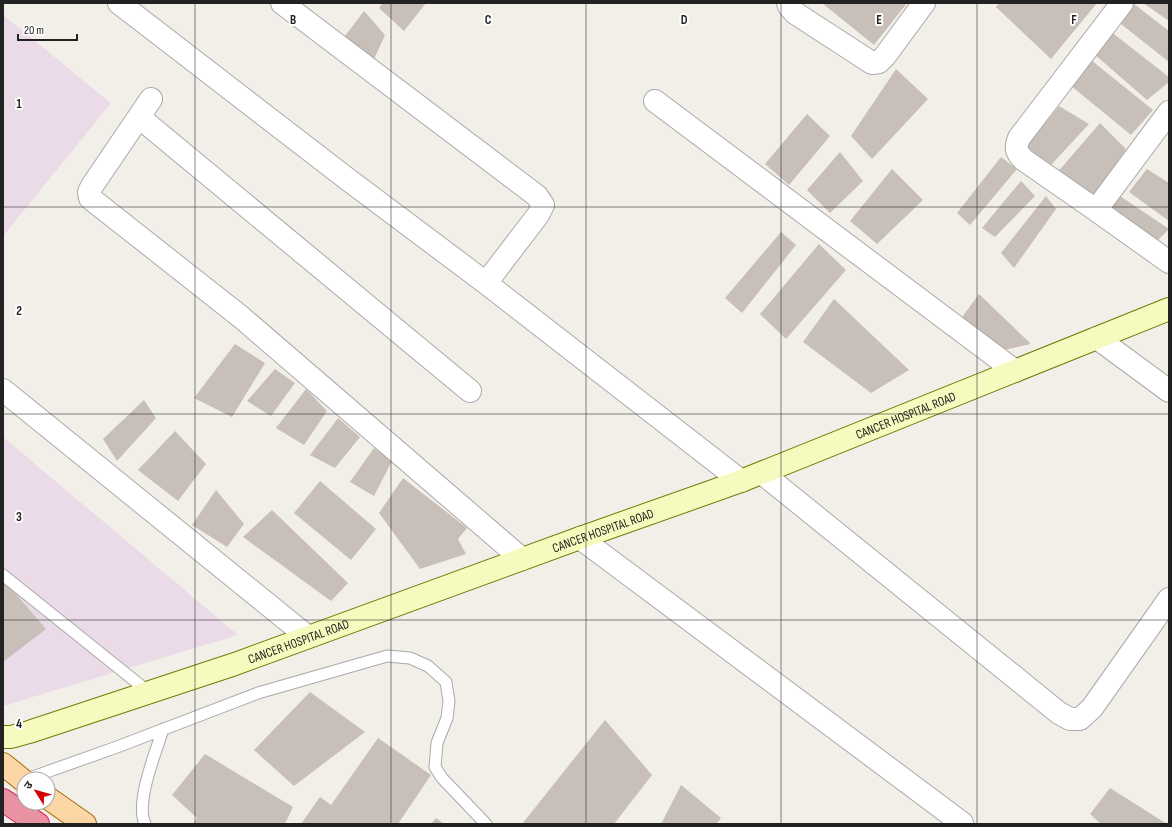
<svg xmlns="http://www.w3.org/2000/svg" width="1172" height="827" viewBox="0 0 1172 827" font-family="'Sofia Sans Condensed','Noto Sans Devanagari',sans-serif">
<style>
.industrial{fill:#ebdbe8}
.building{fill:#c7bfb8}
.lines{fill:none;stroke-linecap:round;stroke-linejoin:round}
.lane-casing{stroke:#a9a9a9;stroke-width:13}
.street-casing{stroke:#a9a9a9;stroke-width:24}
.secondary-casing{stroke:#707d05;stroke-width:24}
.primary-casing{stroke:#a06b00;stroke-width:24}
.highway-casing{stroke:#dc2a67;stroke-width:24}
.lane{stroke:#fff;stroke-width:11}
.street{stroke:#fff;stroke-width:22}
.secondary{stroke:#f7fabf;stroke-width:22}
.primary{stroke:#fcd6a4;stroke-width:22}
.highway{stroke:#e892a2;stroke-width:22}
.grid{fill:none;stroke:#222;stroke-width:1;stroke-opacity:0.55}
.labels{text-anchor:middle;stroke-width:4;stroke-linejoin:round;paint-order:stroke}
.street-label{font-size:13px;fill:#222;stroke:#fff}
.grid-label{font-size:13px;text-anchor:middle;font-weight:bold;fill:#222;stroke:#fff;stroke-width:4;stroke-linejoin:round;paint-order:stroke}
</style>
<rect width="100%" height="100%" fill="#f2efe9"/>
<path class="industrial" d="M 3,15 L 111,103 L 3,236 Z
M 3,437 L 238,635 L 3,706 Z"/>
<path class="building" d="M 383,3 L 426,3 L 404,31 L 379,8 Z
M 822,3 L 907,3 L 874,45 Z
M 999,3 L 1097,3 L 1051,59 L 996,7 Z
M 1143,3 L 1169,3 L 1169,21 Z
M 1134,4 L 1169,31 L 1169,62 L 1121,24 Z
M 364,11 L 385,35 L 374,59 L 345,36 Z
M 1110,31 L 1169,77 L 1169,82 L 1147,100 L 1094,54 Z
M 1091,60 L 1153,110 L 1131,135 L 1070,85 Z
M 896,69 L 928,99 L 872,159 L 851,136 Z
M 1059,106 L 1089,124 L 1051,165 L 1025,148 Z
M 807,114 L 830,136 L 789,185 L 765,164 Z
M 1100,123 L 1126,149 L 1092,198 L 1056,174 Z
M 840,152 L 863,181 L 830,213 L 807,190 Z
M 1001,157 L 1017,169 L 970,225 L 957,213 Z
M 892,169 L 923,200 L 877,244 L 850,221 Z
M 1147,169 L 1169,183 L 1169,221 L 1129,192 Z
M 1021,181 L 1035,196 L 995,237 L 982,228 Z
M 1046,196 L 1056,209 L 1014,268 L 1001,253 Z
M 1120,196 L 1169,229 L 1156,242 L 1111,209 Z
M 781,232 L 796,245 L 742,313 L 725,298 Z
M 819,244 L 846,270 L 786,339 L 760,314 Z
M 979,294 L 1031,344 L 1004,350 L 960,320 Z
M 834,299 L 909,370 L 871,393 L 803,342 Z
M 235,344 L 265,363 L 232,417 L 194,398 Z
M 275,369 L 295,383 L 271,416 L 247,401 Z
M 306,389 L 327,411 L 304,445 L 276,428 Z
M 144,400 L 156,418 L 117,461 L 103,439 Z
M 338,418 L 360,437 L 335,468 L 310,455 Z
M 175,431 L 206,464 L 178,501 L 138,470 Z
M 374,448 L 392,461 L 374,496 L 350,482 Z
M 403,478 L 467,528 L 458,539 L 466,554 L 420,569 L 379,513 Z
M 320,481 L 376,529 L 351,560 L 294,513 Z
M 216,490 L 244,524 L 227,547 L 192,525 Z
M 272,510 L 348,583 L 331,601 L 243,537 Z
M 3,579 L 46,629 L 3,662 Z
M 310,692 L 365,732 L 294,786 L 254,750 Z
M 605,720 L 652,775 L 614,824 L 522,824 Z
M 378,738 L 431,775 L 398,824 L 301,824 L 320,797 L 331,805 Z
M 205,754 L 293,807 L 285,824 L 193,824 L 197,818 L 172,795 Z
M 681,785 L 721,818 L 716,824 L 661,824 Z
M 1110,788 L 1167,824 L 1101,824 L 1090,814 Z
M 436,818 L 444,824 L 431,824 Z"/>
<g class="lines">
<g class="lane-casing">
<path id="lane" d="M 3,575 L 150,693
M 27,779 L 117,747 L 258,693 L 387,656 L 410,658 L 428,666 L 446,682 L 449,701 L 447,718 L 437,743 L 435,767 L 442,778 L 486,824
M 145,824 C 135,802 156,752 163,729"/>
</g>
<g class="street-casing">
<path id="street" d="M 119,3 L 346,178 L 486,283 L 741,481
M 282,3 L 537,196 L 543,205 L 538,215 L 486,283
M 788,3 L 789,6 L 795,13 L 872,63 L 879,62 L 885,56 L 924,3
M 1122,3 L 1019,138 C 1015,148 1016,152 1024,160 L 1096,210 L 1169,112
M 151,99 L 92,186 L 89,192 L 90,198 L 241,317 L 522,559
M 655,101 L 1015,371
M 139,117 L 470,391
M 1096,210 L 1169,262
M 1097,338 L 1169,391
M 3,390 L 308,637
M 762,473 L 1059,713 L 1070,719 L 1080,719 L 1092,708 L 1169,599
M 580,538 L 962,823"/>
</g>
<g class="secondary-casing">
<g id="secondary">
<path id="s1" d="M 3,737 L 11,737 L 29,732 L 235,664 L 580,538 L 741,481 L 1169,309"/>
</g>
</g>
<g class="primary-casing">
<path id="primary" d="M 3,764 L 24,781
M 48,798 L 85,824"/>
</g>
<g class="highway-casing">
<path id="highway" d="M 3,800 L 38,824"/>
</g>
<use href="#lane" class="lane"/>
<use href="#street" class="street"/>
<use href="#secondary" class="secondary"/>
<use href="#primary" class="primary"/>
<use href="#highway" class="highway"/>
</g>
<path class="grid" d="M 195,3 L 195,824M 391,3 L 391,824M 586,3 L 586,824M 781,3 L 781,824M 977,3 L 977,824M 3,207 L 1169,207M 3,414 L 1169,414M 3,620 L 1169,620"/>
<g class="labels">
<g class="street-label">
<text dy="5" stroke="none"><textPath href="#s1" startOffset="959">CANCER HOSPITAL ROAD</textPath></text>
<text dy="5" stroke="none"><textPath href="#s1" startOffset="635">CANCER HOSPITAL ROAD</textPath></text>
<text dy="5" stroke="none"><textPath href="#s1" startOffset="311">CANCER HOSPITAL ROAD</textPath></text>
</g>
</g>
<g class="grid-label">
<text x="293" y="24">B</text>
<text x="488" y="24">C</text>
<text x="684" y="24">D</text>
<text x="879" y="24">E</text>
<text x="1074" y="24">F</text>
<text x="19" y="108">1</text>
<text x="19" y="315">2</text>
<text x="19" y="521">3</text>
<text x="19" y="728">4</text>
</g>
<rect width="1172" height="827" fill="none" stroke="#222222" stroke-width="8"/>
<g transform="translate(36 791) rotate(307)"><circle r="19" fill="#ffffff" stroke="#a7a7a7"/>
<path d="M0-3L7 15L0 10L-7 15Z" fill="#d40000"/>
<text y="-6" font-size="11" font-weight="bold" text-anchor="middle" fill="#222222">उ</text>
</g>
<path d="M18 34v6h59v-6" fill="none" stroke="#222222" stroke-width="2"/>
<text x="24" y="34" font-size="12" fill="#222222" stroke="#ffffff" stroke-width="3" paint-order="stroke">20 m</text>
</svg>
